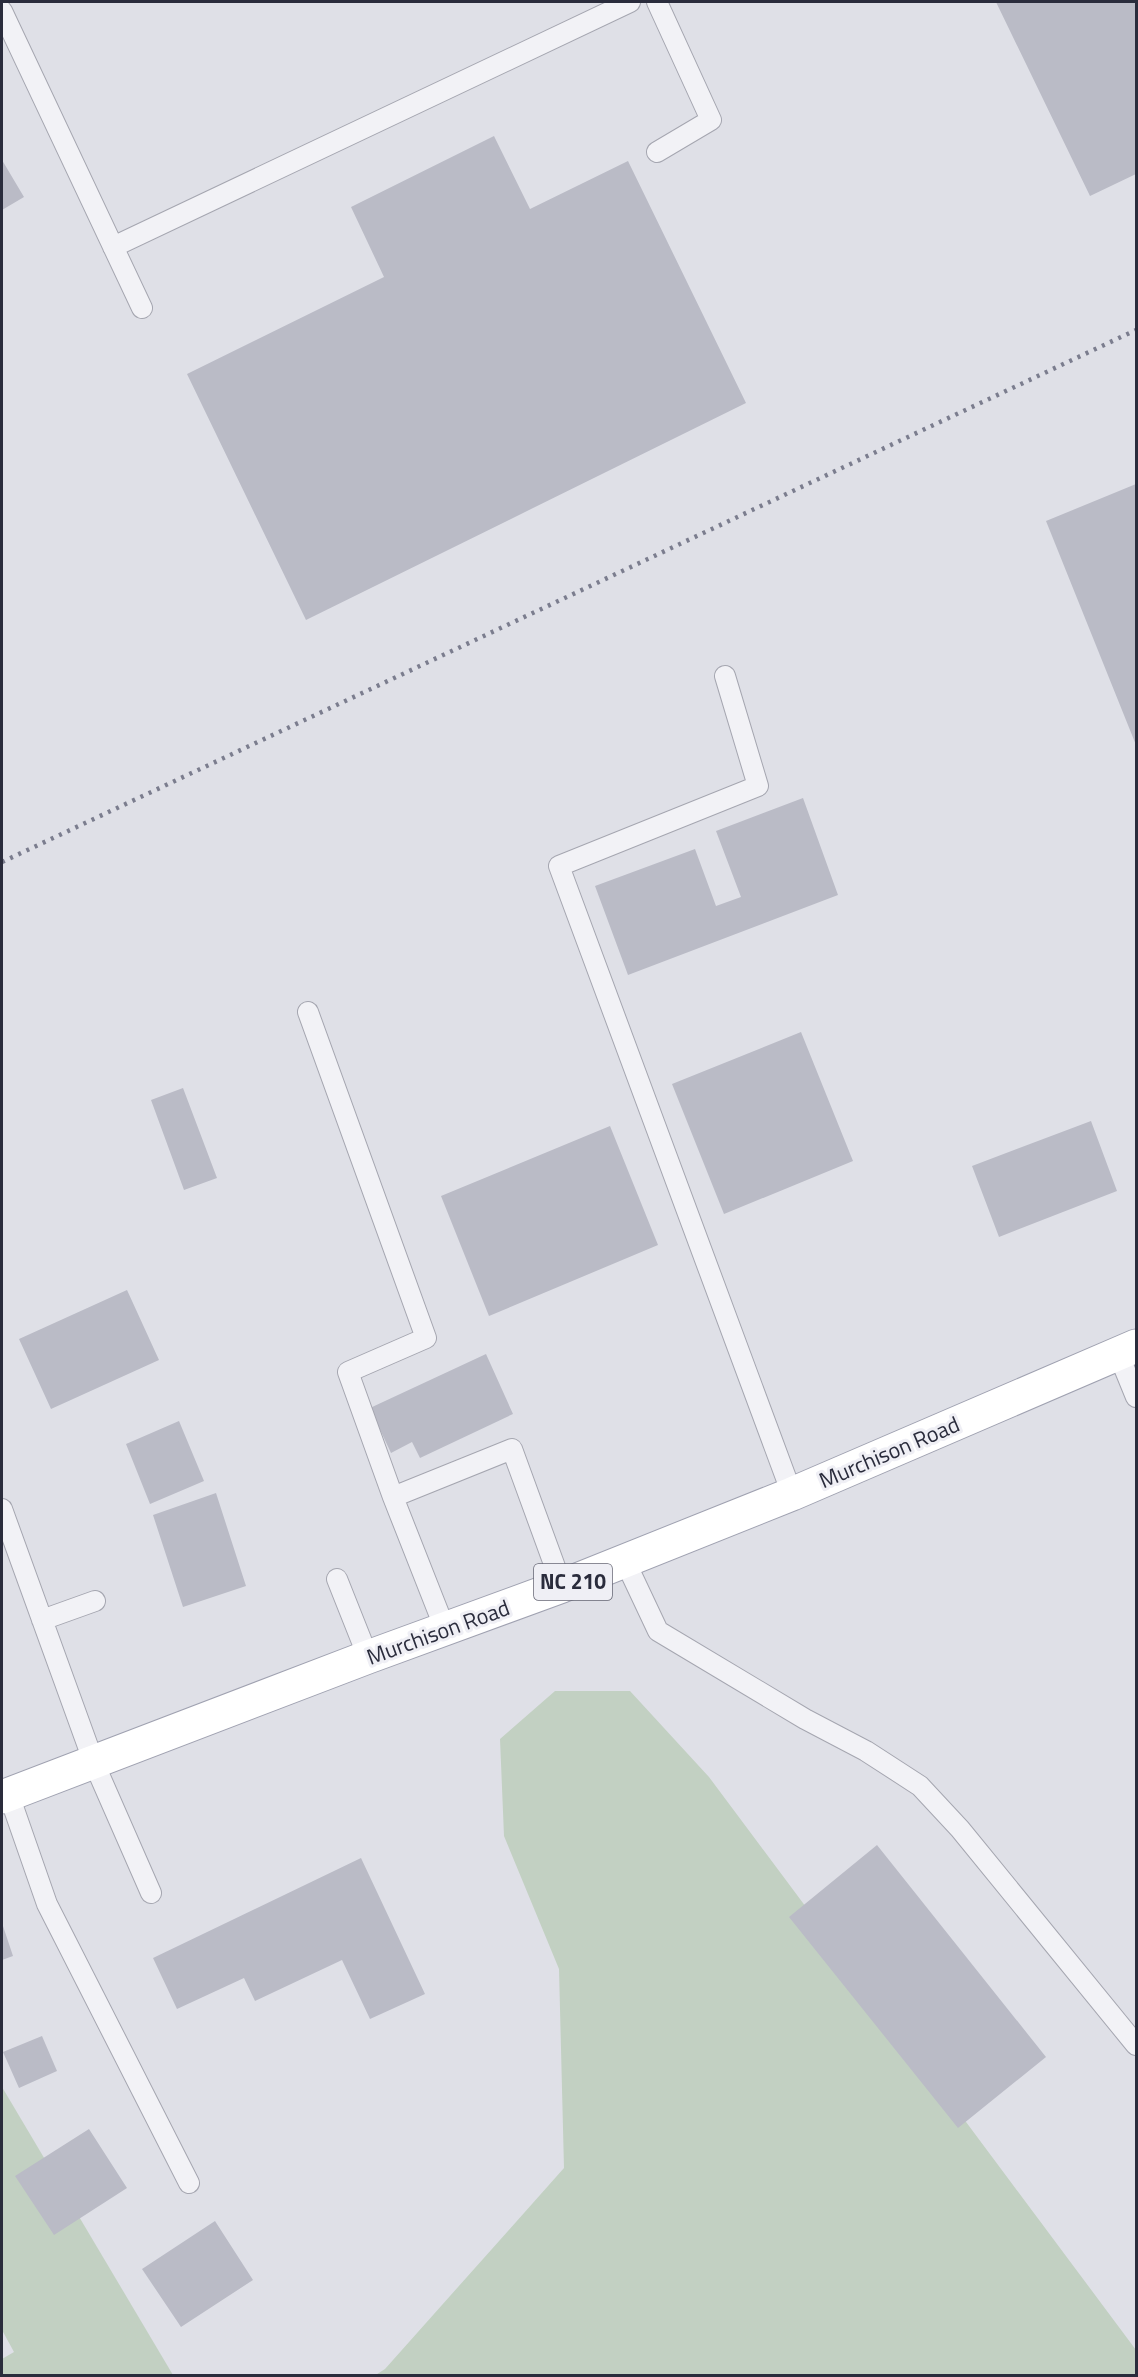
<svg xmlns="http://www.w3.org/2000/svg" width="1138" height="2377" viewBox="0 0 1138 2377" font-family="'Titillium Web',sans-serif">
<style>
.green{fill:#c2d0c2}
.building{fill:#babbc6}
.lines{fill:none;stroke-linecap:round;stroke-linejoin:round}
.service-casing{stroke:#a5a6b0;stroke-width:22}
.primary-casing{stroke:#a0a2b1;stroke-width:35}
.service{stroke:#f2f2f6;stroke-width:20}
.primary{stroke:#fff;stroke-width:33}
.rail{stroke:#7b7d8e;stroke-width:4.5;stroke-dasharray:3 6;stroke-linecap:butt}
.labels{text-anchor:middle;stroke-width:6;stroke-linejoin:round;paint-order:stroke}
.shield{fill:#efeff5;stroke:#656674;stroke-width:1.5}
.shield-label{font-size:21px;font-weight:bold;fill:#2a2c3c}
.street-label{font-size:22px;fill:#2a2c3c;stroke:#efeff5}
</style>
<rect width="100%" height="100%" fill="#dfe0e7"/>
<path class="green" d="M 555,1691 L 630,1691 L 709,1777 L 1136,2350 L 1136,2376 L 374,2376 L 385,2369 L 564,2168 L 559,1969 L 504,1836 L 500,1739 Z
M 2,2087 L 173,2375 L 2,2375 L 2,2359 L 14,2352 L 2,2330 Z"/>
<path class="building" d="M 996,2 L 1136,2 L 1136,174 L 1090,196 Z
M 494,136 L 530,209 L 628,161 L 746,403 L 306,620 L 187,374 L 384,277 L 351,207 Z
M 2,160 L 24,197 L 2,210 Z
M 1136,484 L 1136,745 L 1046,521 Z
M 803,798 L 838,895 L 628,975 L 595,886 L 695,849 L 716,906 L 741,897 L 716,831 Z
M 801,1032 L 853,1161 L 724,1214 L 672,1084 Z
M 183,1088 L 217,1178 L 184,1190 L 151,1100 Z
M 1091,1121 L 1117,1191 L 999,1237 L 972,1166 Z
M 610,1126 L 658,1245 L 489,1316 L 441,1196 Z
M 127,1290 L 159,1360 L 51,1409 L 19,1339 Z
M 486,1354 L 513,1414 L 420,1458 L 412,1442 L 391,1453 L 370,1408 Z
M 179,1421 L 204,1481 L 150,1504 L 126,1444 Z
M 216,1493 L 246,1586 L 183,1607 L 153,1515 Z
M 877,1845 L 1046,2057 L 958,2128 L 789,1917 Z
M 361,1858 L 425,1994 L 370,2019 L 342,1960 L 255,2001 L 244,1978 L 177,2009 L 153,1958 Z
M 2,1923 L 13,1956 L 2,1960 Z
M 42,2036 L 57,2071 L 19,2088 L 3,2052 Z
M 89,2129 L 127,2188 L 54,2235 L 15,2176 Z
M 215,2221 L 253,2280 L 181,2327 L 142,2269 Z"/>
<g class="lines">
<g class="service-casing">
<path id="service" d="M 657,2 L 711,120 L 657,152
M 2,11 L 142,308
M 113,247 L 630,2
M 725,676 L 758,786 L 559,866 L 792,1494
M 308,1012 L 426,1338 L 348,1372 L 393,1497 L 445,1629
M 1118,1353 L 1136,1397
M 393,1497 L 512,1449 L 562,1586
M 2,1509 L 94,1763 L 151,1893
M 625,1561 L 658,1631 L 805,1719 L 866,1751 L 920,1786 L 960,1829 L 1136,2045
M 337,1579 L 368,1657
M 42,1620 L 95,1601
M 9,1795 L 47,1904 L 189,2183"/>
</g>
<g class="primary-casing">
<path id="primary" d="M 2,1797 L 368,1657 L 562,1586 L 792,1494 L 1136,1346"/>
</g>
<use href="#service" class="service"/>
<use href="#primary" class="primary"/>
<path class="rail" d="M 2,862 L 1136,330"/>
</g>
<g class="labels">
<rect class="shield" x="534" y="1564" width="78" height="36" rx="4.5"/>
<g class="shield-label">
<text x="573" y="1589">NC 210</text>
</g>
<g class="street-label">
<text transform="translate(889 1452) rotate(-23)" y="8">Murchison Road</text>
<text transform="translate(438 1632) rotate(-20)" y="8">Murchison Road</text>
</g>
</g>
<rect width="1138" height="2377" fill="none" stroke="#2a2c3c" stroke-width="6"/>
</svg>
